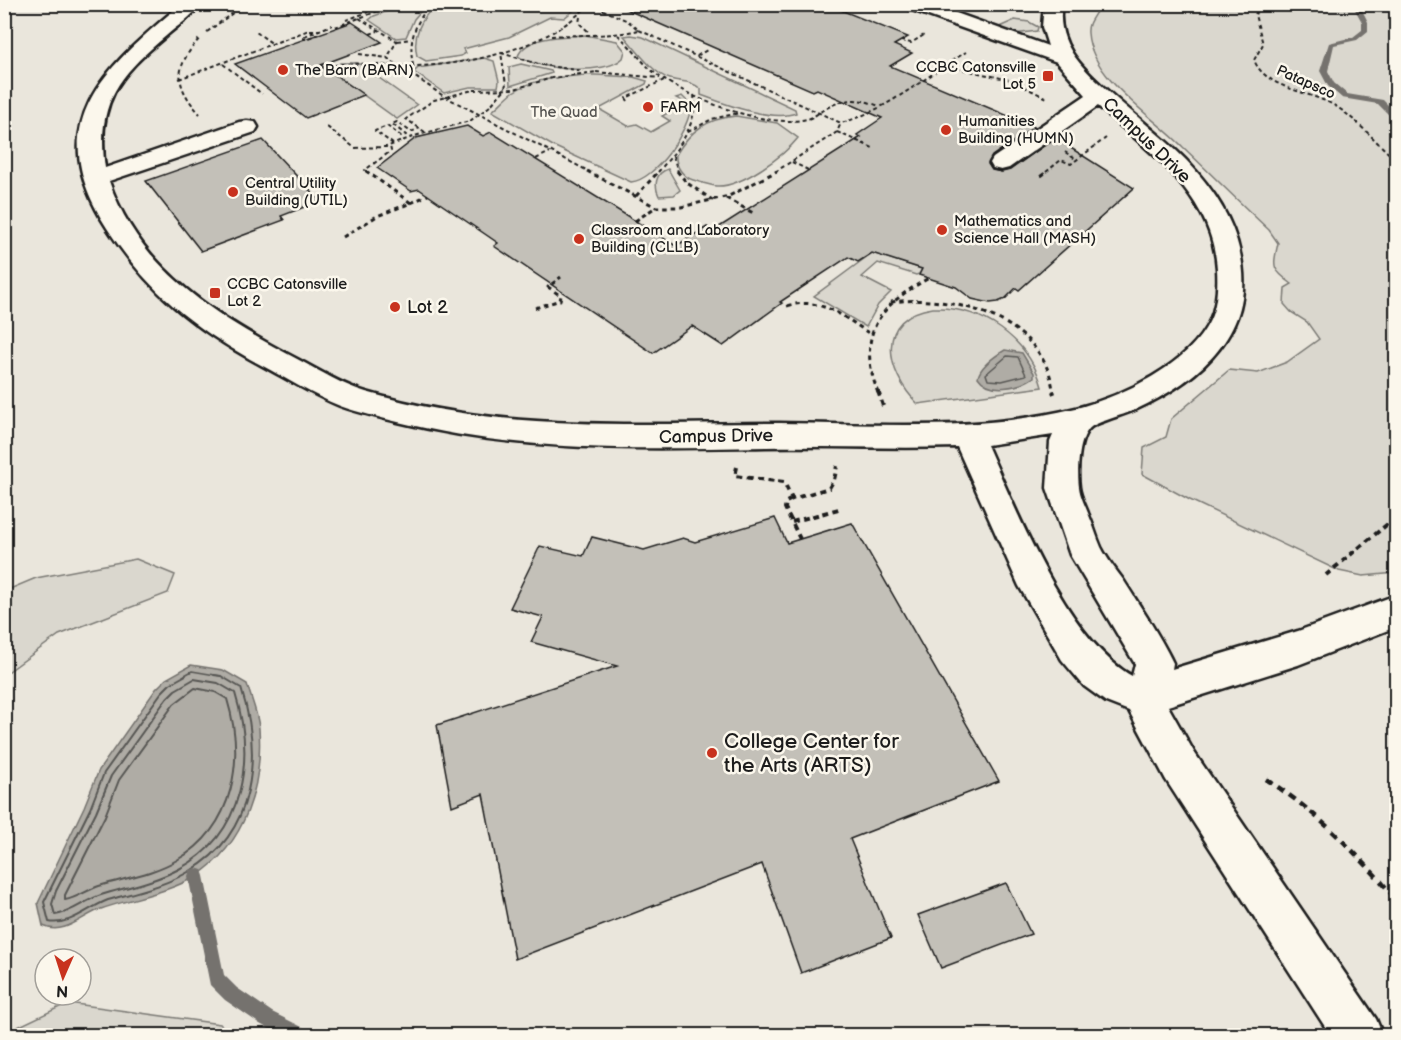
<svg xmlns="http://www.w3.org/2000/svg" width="1401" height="1040" viewBox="0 0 1401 1040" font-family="'Balsamiq Sans',sans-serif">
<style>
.built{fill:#eae6dc;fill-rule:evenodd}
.green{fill:#dad7ce;stroke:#7b7a75;stroke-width:1.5}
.water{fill:#afaca5;stroke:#74726e;stroke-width:1.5}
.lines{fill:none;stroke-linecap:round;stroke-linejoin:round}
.shore-far1{stroke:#575653;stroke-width:1.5}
.shore{stroke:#575653;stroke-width:2}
.stream{fill:#74726e;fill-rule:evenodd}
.building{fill:#c3c0b8;stroke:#1c1c1c;stroke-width:1.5}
.minor-casing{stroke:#1c1c1c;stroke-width:5}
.path-far3{stroke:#1c1c1c;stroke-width:2;stroke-dasharray:4 3;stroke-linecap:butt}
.path-far2{stroke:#1c1c1c;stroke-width:3;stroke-dasharray:4.5 4;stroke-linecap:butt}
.path-far1{stroke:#1c1c1c;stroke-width:4;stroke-dasharray:6 4.5;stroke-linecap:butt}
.path{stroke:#1c1c1c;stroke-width:4.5;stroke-dasharray:8 6;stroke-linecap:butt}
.minor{fill:#fbf7ec;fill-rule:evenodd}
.poi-dot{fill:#c8321e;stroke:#fbf7ec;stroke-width:2}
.labels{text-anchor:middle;stroke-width:5;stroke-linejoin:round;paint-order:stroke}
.far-poi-label{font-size:15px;fill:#1c1c1c;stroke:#fbf7ec;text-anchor:start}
.far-street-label{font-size:15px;fill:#1c1c1c;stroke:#fbf7ec}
.far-park-label{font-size:15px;fill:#555451;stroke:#fbf7ec}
.street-label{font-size:18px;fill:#1c1c1c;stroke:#fbf7ec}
.poi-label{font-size:18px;fill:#1c1c1c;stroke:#fbf7ec;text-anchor:start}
.near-poi-label{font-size:21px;fill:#1c1c1c;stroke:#fbf7ec;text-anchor:start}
</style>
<rect width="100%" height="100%" fill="#fbf7ec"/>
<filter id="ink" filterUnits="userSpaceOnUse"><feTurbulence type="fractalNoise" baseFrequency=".0167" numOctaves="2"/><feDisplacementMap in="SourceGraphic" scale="12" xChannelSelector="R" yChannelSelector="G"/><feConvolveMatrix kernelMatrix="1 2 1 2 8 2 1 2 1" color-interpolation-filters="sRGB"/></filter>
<g filter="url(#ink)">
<path class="built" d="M 5,5 L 1332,5 L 1396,88 L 1396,1035 L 5,1036 ZM 45,959 L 81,959 L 81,995 L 45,995 Z"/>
<path class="green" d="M 565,4 L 574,10 L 564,18 L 550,17 L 509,37 L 463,49 L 466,53 L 461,56 L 426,61 L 417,56 C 412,36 421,18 436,5 Z
M 405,5 L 426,5 L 414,19 L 406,37 L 396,38 L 369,20 L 374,16 Z
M 1099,5 L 1396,5 L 1396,573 L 1363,576 L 1339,571 L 1190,500 L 1142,474 L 1144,448 L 1166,437 L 1171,419 L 1229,370 L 1258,373 L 1287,362 L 1319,339 L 1307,322 L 1291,312 L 1284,304 L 1285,288 L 1292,284 C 1271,269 1273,267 1278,243 L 1269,230 C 1240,203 1212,175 1183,147 C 1154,117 1091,79 1088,33 C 1087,20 1096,16 1099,5 Z
M 1015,20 L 1029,22 L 1038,27 L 1037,31 L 1014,34 L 997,28 Z
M 585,35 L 617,41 L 625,51 L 623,58 C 606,76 537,70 518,56 C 526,36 566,36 585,35 Z
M 631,35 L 643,37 L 795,109 L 796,113 C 771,122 725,104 701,95 L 701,89 C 688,79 683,83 670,79 C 654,75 635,48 624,36 Z
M 484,58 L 494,61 L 499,81 L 498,87 L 470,87 L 444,93 L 414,72 L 418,68 Z
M 340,63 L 358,63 L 417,105 L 397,119 L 333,73 Z
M 521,64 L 551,71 L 552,73 L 510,86 L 509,67 Z
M 596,75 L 633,77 L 647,81 L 646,84 L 599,109 L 628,126 L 637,124 L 651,132 L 670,121 L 662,116 L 686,103 L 676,98 L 682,96 L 691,105 C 690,129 656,180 631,182 L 553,146 L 492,111 C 499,106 505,98 513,92 C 534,77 571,76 596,75 Z
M 736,116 L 777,123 L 798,138 C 784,156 740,188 716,186 C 709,185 700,182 693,180 C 683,177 675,166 676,155 C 690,130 707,119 736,116 Z
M 668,169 L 680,190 L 674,195 L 659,196 C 654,186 655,173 668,169 Z
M 872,253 L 922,269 L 919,274 L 916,275 L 878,263 L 862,277 L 891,292 L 878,305 L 866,327 L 814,296 Z
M 933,308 C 982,306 1029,339 1042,387 L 918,404 C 885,372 875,316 933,308 Z
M 136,559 L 175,575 L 168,593 L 59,635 L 5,674 L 5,591 L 36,578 Z
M 68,1003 L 220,1024 L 231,1035 L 5,1035 L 5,1033 Z"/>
<path class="water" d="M 1005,350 L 1022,353 L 1034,373 L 1034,377 C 1019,388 989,394 978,377 C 981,365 995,356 1005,350 Z
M 191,665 L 223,670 L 247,684 C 251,698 258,714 259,728 C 263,784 246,844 196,876 C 168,893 132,898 101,909 C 82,916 64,936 43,926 L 38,903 L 84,807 L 99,770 L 156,689 L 166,679 Z"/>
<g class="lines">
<path class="shore-far1" d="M 1007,356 L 1018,357 L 1026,375 L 1002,381 L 988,380 L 986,374 Z
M 183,676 L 192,671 L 221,676"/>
<path class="shore" d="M 186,675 L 170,684 L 161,693 L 104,773 L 90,809 L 44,902 L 49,922 C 70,926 89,907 108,900 C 136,892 165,886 190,871 C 256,833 262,754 241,688 L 221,676 L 214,675
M 194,679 L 218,683 L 235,693 C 255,758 245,834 179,869 C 154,882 127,887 101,895 C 85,900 72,913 55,915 L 52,904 L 56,891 L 96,812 L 111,776 L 167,698 L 175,690 Z
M 195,688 L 215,692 L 227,699 C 245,758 235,827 177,860 C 153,874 125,878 99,886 C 87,890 77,898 65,900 L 65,895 L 105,816 L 119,780 L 174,704 Z"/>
<path class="stream" d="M 1352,4 L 1359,4 L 1368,22 L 1368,31 L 1357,40 L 1334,45 L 1328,71 L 1334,83 L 1347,94 L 1383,100 L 1396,113 L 1396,119 L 1393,119 L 1378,104 L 1342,98 L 1328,86 L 1320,71 L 1329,43 L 1353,37 L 1362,30 L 1362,22 Z
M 196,868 L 202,870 L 204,876 L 224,975 L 237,988 L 272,1012 L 308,1030 L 311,1036 L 282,1036 L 260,1024 L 225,1000 L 210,985 L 188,876 L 190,870 Z"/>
</g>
<path class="building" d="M 614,4 L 739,4 L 752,10 L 762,4 L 826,4 L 908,37 L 894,45 L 912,53 L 890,66 L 1034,127 L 992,156 L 988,164 L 992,170 L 1002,172 L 1010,170 L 1055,138 L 1134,188 L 1019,290 L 1016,288 L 1005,299 L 998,302 L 990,303 L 972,299 L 956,287 L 919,275 L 922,269 L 872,253 L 858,262 L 848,257 L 780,302 L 782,303 L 723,346 L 692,326 L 653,353 L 494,246 L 498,243 L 419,189 L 411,191 L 377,168 L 416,138 L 467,126 L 483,136 L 491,132 L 676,246 L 707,227 L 713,231 L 861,137 L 857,135 L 882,118 L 817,89 L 813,91 Z
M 352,22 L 382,42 L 321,65 L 364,95 L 306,118 L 235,64 Z
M 263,140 L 320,201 L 281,216 L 284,220 L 201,251 L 146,181 Z
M 775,518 L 787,543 L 852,523 L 999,781 L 850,839 L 891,938 L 801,973 L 762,864 L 515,959 L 483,794 L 452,806 L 437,725 L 617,666 L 531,642 L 543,617 L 510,608 L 540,546 L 583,556 L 592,537 L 644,550 L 683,538 L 695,542 Z
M 1006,883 L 1031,934 L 941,968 L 918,915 Z"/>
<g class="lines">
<g class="minor-casing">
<path id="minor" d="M 181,4 L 201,4 C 192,17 177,26 166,36 C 118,76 96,103 105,168 L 239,122 L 247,121 L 255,122 L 258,127 L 255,132 L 109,181 C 139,270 220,319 299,360 C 320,371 342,385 366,392 C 506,433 636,423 780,423 C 878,424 980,432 1076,408 C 1121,397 1190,364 1210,320 C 1217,305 1218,286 1217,269 C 1212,193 1149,152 1098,106 L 1009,168 L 1001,170 L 993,168 L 990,163 L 993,158 L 1086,95 L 1057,62 L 906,8 L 903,4 L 931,4 L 1048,46 L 1042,27 L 1044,4 L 1062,4 C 1055,43 1082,68 1108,91 C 1133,114 1162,136 1186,160 C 1211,186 1233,218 1240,253 C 1258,330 1201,380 1137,409 C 1127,414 1097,422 1091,427 C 1078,437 1077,472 1079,487 C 1080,496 1085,505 1088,513 C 1093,524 1096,536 1101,547 C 1107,559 1116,570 1124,581 C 1141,608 1159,634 1173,663 L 1172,669 L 1298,631 L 1396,595 L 1396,627 L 1298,665 L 1168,706 L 1194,752 L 1376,1019 L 1383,1036 L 1331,1036 L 1166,780 L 1129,711 L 1106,702 L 1084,686 L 1062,660 L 1019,586 L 957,447 C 893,449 829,446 766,447 C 638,449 523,453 398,422 C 379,417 359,413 340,406 C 313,395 287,379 261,365 C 195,329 148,292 107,228 C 40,123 103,70 181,4 ZM 1053,435 L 1050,442 L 1047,488 L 1070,555 L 1135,664 L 1132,676 C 1067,639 1017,512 987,445 Z"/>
</g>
<path class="path-far3" d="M 590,4 L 628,21 L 639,30 L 841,123 C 888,110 925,77 966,52
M 1259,4 L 1255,15 L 1263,44 L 1254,60 C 1266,90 1312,91 1337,107 C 1356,119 1379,145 1396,160
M 580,17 L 579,23 L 589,32
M 359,18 L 397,41 L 387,58
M 346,20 L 368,12
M 335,27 L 397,4
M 207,32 L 245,4
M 256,32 L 273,44
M 319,34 L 305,39 L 302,37 L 332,25
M 370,34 L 378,31
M 618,35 C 633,48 644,66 660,77 C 693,100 767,129 807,119 C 813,118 818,113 823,110 C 844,98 857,97 879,106
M 551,36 C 580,34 610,37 639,30
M 199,39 C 174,68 174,85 200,114
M 397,41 L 411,39
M 901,41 L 911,43 L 924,35
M 501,53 L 542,65 L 583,71
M 359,54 L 387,58 L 442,95 L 590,172
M 697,56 L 707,50
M 223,64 L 262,94
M 413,65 C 408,41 415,22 431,4
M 943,65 L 1010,80 L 1047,98
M 320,69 C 347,60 370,65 397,66 C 459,68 546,51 589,4
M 596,72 L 660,78
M 179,79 L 309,30 L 320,30
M 628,101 L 626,98 L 664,80
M 327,127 L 355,148 L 386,147 L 418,135 L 470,121 L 490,106 L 504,90 L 506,84 L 501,53
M 425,132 L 406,119 L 434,100 L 473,90 L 514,89 L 552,78 L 596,72
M 688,132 L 712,119 L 739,113
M 837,132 L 873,148
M 393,144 L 375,131 L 387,126 L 401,136 L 406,135 L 392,124 L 397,122 L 411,132 L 420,128
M 1065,152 L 1077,160
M 673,156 L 678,172
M 536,159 L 550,152
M 792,162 L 808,170
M 368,172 L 365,170 L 391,151 L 390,146
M 658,172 C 677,150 698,126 694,95
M 775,172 L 837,132 L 841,123
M 1046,172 L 1061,160 L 1071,164 L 1106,138"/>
<path class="path-far2" d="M 587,171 L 656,207 L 681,207 L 729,196 L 777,171
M 677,171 L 687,183 L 714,201
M 1041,176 L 1048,171
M 636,196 L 659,171
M 726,198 L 755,214
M 411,203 L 428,195
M 635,221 L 656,207
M 343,237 L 377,216 L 411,203 L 366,171
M 891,302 C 946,295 1024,312 1048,370 C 1051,377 1052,385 1054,393
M 787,306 C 820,296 844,317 870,334
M 535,308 L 560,300 L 561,296 L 548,287 L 561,277
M 878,393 C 856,334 878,306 929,278"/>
<path class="path-far1" d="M 878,391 L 883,406
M 1053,391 L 1054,394
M 737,467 L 735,476 L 784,482 L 792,499 L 829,488 L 834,480 L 837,466
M 792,499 L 786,502 L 785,508 L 800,539
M 792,522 L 842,508
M 1326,575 L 1396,517"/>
<path class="path" d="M 1266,779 C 1317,812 1357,853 1396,899"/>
<use href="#minor" class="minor"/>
</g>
</g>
<g class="poi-dot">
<circle cx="283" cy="70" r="6"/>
<rect x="1042" y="70" width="12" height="12" rx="3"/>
<circle cx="648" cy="107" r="6"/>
<circle cx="946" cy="130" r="6"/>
<circle cx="233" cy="192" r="6"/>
<circle cx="942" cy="230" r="6"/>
<circle cx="579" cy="239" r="6"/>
<rect x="209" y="287" width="12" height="12" rx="3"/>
<circle cx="395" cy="307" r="6"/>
<circle cx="712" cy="753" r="6"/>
</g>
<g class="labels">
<g class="far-poi-label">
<text x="1036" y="72" text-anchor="end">CCBC Catonsville<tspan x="1036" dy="17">Lot 5</tspan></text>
<text x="295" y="75">The Barn (BARN)</text>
<text x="660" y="112">FARM</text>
<text x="958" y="126">Humanities<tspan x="958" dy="17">Building (HUMN)</tspan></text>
<text x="245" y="188">Central Utility<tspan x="245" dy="17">Building (UTIL)</tspan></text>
<text x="954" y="226">Mathematics and<tspan x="954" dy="17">Science Hall (MASH)</tspan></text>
<text x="591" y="235">Classroom and Laboratory<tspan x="591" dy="17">Building (CLLB)</tspan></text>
<text x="227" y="289">CCBC Catonsville<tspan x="227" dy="17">Lot 2</tspan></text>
</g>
<g class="far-street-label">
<text transform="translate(1306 82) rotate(24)" y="5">Patapsco</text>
</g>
<g class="far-park-label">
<text x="564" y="117">The Quad</text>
</g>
<g class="street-label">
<text transform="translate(1147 140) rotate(44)" y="6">Campus Drive</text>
<text transform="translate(716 436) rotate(-1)" y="6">Campus Drive</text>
</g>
<g class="poi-label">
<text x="407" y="313">Lot 2</text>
</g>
<g class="near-poi-label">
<text x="724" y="748">College Center for<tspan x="724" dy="24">the Arts (ARTS)</tspan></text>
</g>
</g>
<rect width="1401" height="1040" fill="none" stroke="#fbf7ec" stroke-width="24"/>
<rect x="12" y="12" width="1377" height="1016" fill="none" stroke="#1c1c1c" stroke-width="2" filter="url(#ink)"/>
<g transform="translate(63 977) rotate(183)"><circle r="28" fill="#fbf7ec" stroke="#a29f99" stroke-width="1.5"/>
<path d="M0-4.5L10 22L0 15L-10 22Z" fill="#c8321e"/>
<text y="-9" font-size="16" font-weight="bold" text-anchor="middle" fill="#1c1c1c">N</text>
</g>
</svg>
